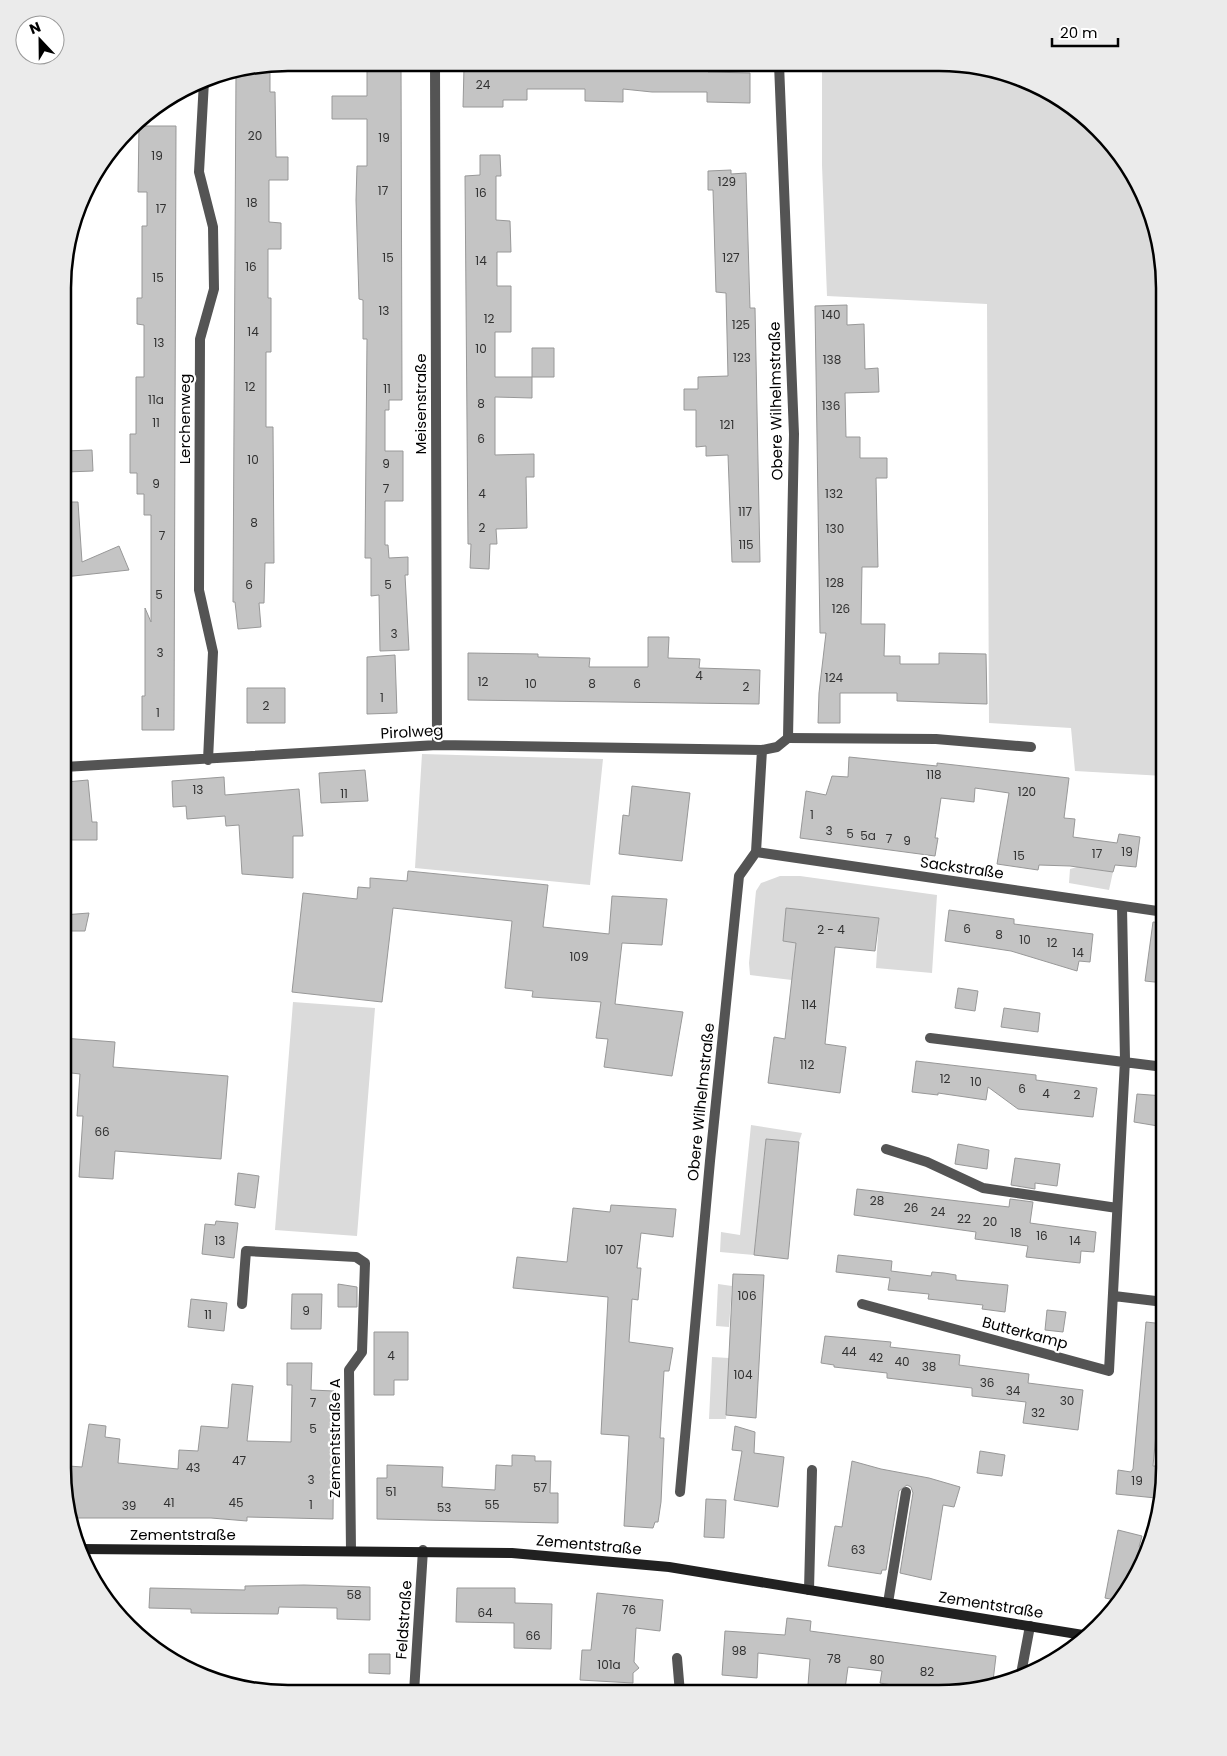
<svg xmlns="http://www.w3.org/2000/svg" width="1227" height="1756" viewBox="0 0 1227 1756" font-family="Poppins,sans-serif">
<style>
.green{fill:#dbdbdb}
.building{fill:#c4c4c4;stroke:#989898}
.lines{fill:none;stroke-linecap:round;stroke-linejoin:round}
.lane{stroke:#545454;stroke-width:10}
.street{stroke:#545454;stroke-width:10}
.secondary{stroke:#212121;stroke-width:10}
.labels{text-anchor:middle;stroke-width:4.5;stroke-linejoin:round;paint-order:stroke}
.number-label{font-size:12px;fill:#313131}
.street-label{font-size:15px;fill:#000;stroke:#fff}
.rim{fill:none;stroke:#000;stroke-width:2.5}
</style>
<rect width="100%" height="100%" fill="#fff"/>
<path class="green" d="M 822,64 L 969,64 L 1025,80 L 1076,109 L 1141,189 L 1164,288 L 1164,776 L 1075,771 L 1071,728 L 989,723 L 987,304 L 827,296 L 822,165 Z
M 422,754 L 603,759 L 590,885 L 415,868 Z
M 1077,867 L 1113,872 L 1109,890 L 1069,883 L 1070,869 Z
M 780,876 L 800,876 L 937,895 L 932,973 L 876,968 L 879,918 L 786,909 L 783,941 L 796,943 L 792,980 L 750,975 L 749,963 L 756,891 L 761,883 Z
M 293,1002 L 375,1008 L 357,1236 L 275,1230 Z
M 751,1125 L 802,1133 L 799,1142 L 766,1139 L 754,1255 L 720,1252 L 721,1232 L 740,1235 Z
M 718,1284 L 732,1286 L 729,1327 L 716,1326 Z
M 712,1357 L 729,1358 L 726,1419 L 709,1419 Z"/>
<path class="building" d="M 367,63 L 401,63 L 402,400 L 389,400 L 389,410 L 385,410 L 385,451 L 403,451 L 403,501 L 385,501 L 385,545 L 388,545 L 389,558 L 408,557 L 408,575 L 405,575 L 409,650 L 380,651 L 379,595 L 371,596 L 371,558 L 365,558 L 367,339 L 363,339 L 363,300 L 359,299 L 356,200 L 357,166 L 367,166 L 367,119 L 332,119 L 332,96 L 367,96 Z
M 526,63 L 709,64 L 708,72 L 750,73 L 750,103 L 707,102 L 707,92 L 652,92 L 623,89 L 623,102 L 585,101 L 585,89 L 527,89 L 527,100 L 503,100 L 503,107 L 463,107 L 464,67 L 526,68 Z
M 270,66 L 270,92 L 275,92 L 276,157 L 288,157 L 288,180 L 269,180 L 269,222 L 281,223 L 281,249 L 268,249 L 268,298 L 271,298 L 271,352 L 266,352 L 266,427 L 273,427 L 274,563 L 265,563 L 264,603 L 259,603 L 261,627 L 238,629 L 235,602 L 233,602 L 236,71 Z
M 139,126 L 176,126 L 174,730 L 142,730 L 142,696 L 145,696 L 145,608 L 151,622 L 151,515 L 144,515 L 144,494 L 137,494 L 137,473 L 130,473 L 130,434 L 136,434 L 136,377 L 144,377 L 144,325 L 137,324 L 137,298 L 142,298 L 142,226 L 147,226 L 147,192 L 138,192 Z
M 480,155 L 500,155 L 501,176 L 496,176 L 496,220 L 510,221 L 511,252 L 497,252 L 497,286 L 511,286 L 511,332 L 495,332 L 495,377 L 532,377 L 532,398 L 495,397 L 495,455 L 534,454 L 534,477 L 526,477 L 527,528 L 496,529 L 497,544 L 490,544 L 489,569 L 470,568 L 471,544 L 468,544 L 465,176 L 480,175 Z
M 731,170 L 731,174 L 746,173 L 750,308 L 755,308 L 760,562 L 732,562 L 728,455 L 706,456 L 706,446 L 696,447 L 696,410 L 684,410 L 684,389 L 698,389 L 698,377 L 728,376 L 726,293 L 716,292 L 713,190 L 708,190 L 708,171 Z
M 847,305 L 847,325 L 864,324 L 865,369 L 878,368 L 879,392 L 845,393 L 846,437 L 860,437 L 860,458 L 887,458 L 887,478 L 876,478 L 878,567 L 862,567 L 861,624 L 885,624 L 884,656 L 900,656 L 900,664 L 939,664 L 939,653 L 986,654 L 987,704 L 897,701 L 897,693 L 840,693 L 840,723 L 818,723 L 819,693 L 826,633 L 820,633 L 815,306 Z
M 532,348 L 554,348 L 554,377 L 532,377 Z
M 92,450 L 93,471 L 66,472 L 65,451 Z
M 64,502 L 78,502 L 82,562 L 119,546 L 129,570 L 64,577 Z
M 648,637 L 669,637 L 668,658 L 700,659 L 699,668 L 760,670 L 759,704 L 468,700 L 468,653 L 538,654 L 538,657 L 590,658 L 589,667 L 648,667 Z
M 395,655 L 397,713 L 367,714 L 367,657 Z
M 247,688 L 285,688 L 285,723 L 247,723 Z
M 849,757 L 937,766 L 937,763 L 1069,778 L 1064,818 L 1075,819 L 1073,837 L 1117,843 L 1119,834 L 1140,837 L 1136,867 L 1115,865 L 1113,872 L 1070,866 L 1039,865 L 1038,870 L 997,864 L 1009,793 L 975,788 L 974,802 L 941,798 L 935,838 L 938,838 L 935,856 L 800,838 L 806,791 L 826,795 L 832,776 L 848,777 Z
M 365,770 L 368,801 L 321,803 L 319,773 Z
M 224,777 L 225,795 L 299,789 L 303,836 L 293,836 L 293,878 L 242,874 L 239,825 L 226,826 L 225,816 L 187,819 L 186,806 L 173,807 L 172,781 Z
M 88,780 L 92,822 L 97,822 L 97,840 L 64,840 L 64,822 L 69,822 L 66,782 Z
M 632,786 L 690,793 L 682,861 L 619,854 L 623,815 L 629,816 Z
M 408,871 L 548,885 L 543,927 L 609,934 L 612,896 L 667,899 L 662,945 L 622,943 L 615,1004 L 683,1012 L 672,1076 L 604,1067 L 608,1039 L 596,1038 L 601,1002 L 532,997 L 533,991 L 505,988 L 512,921 L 393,908 L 382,1002 L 292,992 L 303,893 L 357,899 L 358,887 L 370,888 L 370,878 L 407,881 Z
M 786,908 L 879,918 L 875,951 L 835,947 L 825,1044 L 846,1047 L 840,1093 L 768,1083 L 774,1037 L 785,1039 L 796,943 L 783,941 Z
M 949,910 L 1014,919 L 1014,924 L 1093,934 L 1090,962 L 1079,961 L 1077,971 L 1011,951 L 945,941 Z
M 89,913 L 85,931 L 63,931 L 63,915 Z
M 1153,922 L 1164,923 L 1164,983 L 1145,981 Z
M 958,988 L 978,991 L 975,1011 L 955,1008 Z
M 1004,1008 L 1040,1013 L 1038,1032 L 1001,1027 Z
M 63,1038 L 115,1042 L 113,1067 L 228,1076 L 221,1159 L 115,1151 L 113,1179 L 79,1177 L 83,1116 L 77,1116 L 80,1074 L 63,1072 Z
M 916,1061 L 1036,1075 L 1036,1080 L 1097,1088 L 1093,1117 L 1018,1109 L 988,1087 L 986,1100 L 938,1093 L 938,1095 L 912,1092 Z
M 1137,1094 L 1164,1096 L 1164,1127 L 1134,1122 Z
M 766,1139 L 799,1142 L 788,1259 L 754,1255 Z
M 958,1144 L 989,1150 L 987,1169 L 955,1164 Z
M 1015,1158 L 1060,1164 L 1057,1186 L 1035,1183 L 1035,1189 L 1011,1185 Z
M 238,1173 L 259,1176 L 255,1208 L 235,1205 Z
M 857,1189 L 1009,1207 L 1010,1199 L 1033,1202 L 1030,1223 L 1096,1232 L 1094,1252 L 1081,1251 L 1080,1263 L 1026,1257 L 1028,1246 L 975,1239 L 976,1232 L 854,1215 Z
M 611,1205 L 676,1209 L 673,1237 L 641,1233 L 637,1268 L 641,1268 L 638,1300 L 632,1299 L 629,1342 L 673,1348 L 669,1371 L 664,1371 L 660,1438 L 664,1438 L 661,1502 L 658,1522 L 655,1522 L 653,1528 L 624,1526 L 629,1436 L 601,1434 L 608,1297 L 513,1288 L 517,1257 L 567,1262 L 573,1208 L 610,1212 Z
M 216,1221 L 238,1223 L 234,1258 L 202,1254 L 205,1224 L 215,1225 Z
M 838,1255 L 892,1261 L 891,1271 L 931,1276 L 932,1272 L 944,1273 L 956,1275 L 956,1280 L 1008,1285 L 1005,1312 L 982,1309 L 983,1305 L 928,1299 L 929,1294 L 888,1290 L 890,1278 L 836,1272 Z
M 733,1274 L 764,1275 L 756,1418 L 726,1415 Z
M 338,1284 L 357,1287 L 357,1307 L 338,1307 Z
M 292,1294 L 322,1294 L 321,1329 L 291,1329 Z
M 191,1299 L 227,1303 L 224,1331 L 188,1327 Z
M 1047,1310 L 1066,1312 L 1063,1332 L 1045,1330 Z
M 1146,1322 L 1164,1324 L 1164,1423 L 1157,1423 L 1153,1466 L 1158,1466 L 1156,1498 L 1116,1494 L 1118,1470 L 1131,1472 L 1133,1469 Z
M 374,1332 L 408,1332 L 408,1380 L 394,1380 L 394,1395 L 374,1395 Z
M 825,1336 L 891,1342 L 890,1347 L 960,1355 L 959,1365 L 1029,1374 L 1028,1383 L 1083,1390 L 1078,1430 L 1023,1423 L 1026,1402 L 972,1396 L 972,1388 L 887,1378 L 887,1373 L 834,1367 L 834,1365 L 821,1363 Z
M 287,1363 L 312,1363 L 311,1390 L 334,1391 L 333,1519 L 247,1517 L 247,1521 L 211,1518 L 74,1518 L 63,1470 L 68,1470 L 69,1466 L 82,1467 L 89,1424 L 106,1426 L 105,1437 L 120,1439 L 118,1463 L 178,1469 L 179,1450 L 198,1451 L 201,1426 L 228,1428 L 232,1384 L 253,1386 L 247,1441 L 291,1442 L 292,1385 L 287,1385 Z
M 735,1426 L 755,1432 L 754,1453 L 784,1457 L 778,1507 L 734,1500 L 742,1451 L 732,1450 Z
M 980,1451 L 1005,1455 L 1002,1476 L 977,1473 Z
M 512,1455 L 535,1456 L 535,1461 L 551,1461 L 550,1493 L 558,1493 L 558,1523 L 377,1519 L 377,1478 L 387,1478 L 387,1465 L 443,1467 L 442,1487 L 495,1490 L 496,1465 L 512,1466 Z
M 852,1461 L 881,1469 L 929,1478 L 960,1487 L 954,1507 L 943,1505 L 931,1580 L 900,1573 L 913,1493 L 911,1487 L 907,1485 L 899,1491 L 886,1570 L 882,1570 L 881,1574 L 828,1566 L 835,1526 L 842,1527 Z
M 706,1499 L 726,1500 L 724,1538 L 704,1537 Z
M 1118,1530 L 1142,1536 L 1139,1547 L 1148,1550 L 1126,1593 L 1120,1601 L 1105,1598 Z
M 304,1585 L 370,1587 L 370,1620 L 337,1619 L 337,1608 L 279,1607 L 278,1614 L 191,1613 L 191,1609 L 149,1608 L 150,1588 L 245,1590 L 245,1586 Z
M 457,1588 L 515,1588 L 515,1603 L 552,1604 L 551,1649 L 514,1648 L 514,1623 L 456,1622 Z
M 597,1593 L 663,1600 L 660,1631 L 636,1628 L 634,1662 L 639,1668 L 633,1673 L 633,1683 L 580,1680 L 582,1650 L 591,1650 Z
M 787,1618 L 811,1621 L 810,1631 L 996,1656 L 993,1681 L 939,1694 L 915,1693 L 915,1689 L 880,1683 L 882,1671 L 848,1667 L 845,1689 L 808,1685 L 810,1659 L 758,1653 L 757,1678 L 722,1675 L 725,1631 L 785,1635 Z
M 369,1654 L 390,1654 L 390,1674 L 369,1673 Z"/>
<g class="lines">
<path class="lane" d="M 788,738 L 936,739 L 1031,747
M 242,1304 L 246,1251 L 356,1257 L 365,1263 L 362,1352 L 349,1370 L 351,1551
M 809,1590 L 812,1470
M 888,1603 L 906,1492
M 414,1692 L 423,1550"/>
<path class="street" d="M 435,63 L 437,745
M 204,81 L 199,172 L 213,227 L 214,289 L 200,339 L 199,590 L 213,652 L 208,760
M 64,767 L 437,745 L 762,750 L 777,747 L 788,738 L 794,434 L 779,64
M 756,852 L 1164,912
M 930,1038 L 1164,1067
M 886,1149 L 927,1162 L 983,1188 L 1117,1208
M 1114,1296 L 1164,1302
M 862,1304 L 1109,1371 L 1125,1060 L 1122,907
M 680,1492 L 710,1161 L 739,876 L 756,852 L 762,750
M 677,1658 L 680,1693
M 1021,1674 L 1030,1626"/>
<path class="secondary" d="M 81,1549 L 512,1553 L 669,1567 L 1089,1636"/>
</g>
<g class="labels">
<g class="number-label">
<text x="483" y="89">24</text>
<text x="255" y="140">20</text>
<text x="384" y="142">19</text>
<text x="157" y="160">19</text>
<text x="727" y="186">129</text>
<text x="383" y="195">17</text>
<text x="481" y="197">16</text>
<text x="252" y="207">18</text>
<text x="161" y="213">17</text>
<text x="388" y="262">15</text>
<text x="731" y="262">127</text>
<text x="481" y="265">14</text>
<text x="251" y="271">16</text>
<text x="158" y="282">15</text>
<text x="384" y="315">13</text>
<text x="831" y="319">140</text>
<text x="489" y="323">12</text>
<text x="741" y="329">125</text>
<text x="253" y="336">14</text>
<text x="159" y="347">13</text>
<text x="481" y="353">10</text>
<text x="742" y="362">123</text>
<text x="832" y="364">138</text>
<text x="250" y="391">12</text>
<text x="387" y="393">11</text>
<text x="156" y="404">11a</text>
<text x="481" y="408">8</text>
<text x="831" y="410">136</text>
<text x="156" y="427">11</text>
<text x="727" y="429">121</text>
<text x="481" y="443">6</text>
<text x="253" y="464">10</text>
<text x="386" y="468">9</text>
<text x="156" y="488">9</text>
<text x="386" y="493">7</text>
<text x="482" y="498">4</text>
<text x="834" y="498">132</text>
<text x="745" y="516">117</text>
<text x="254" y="527">8</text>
<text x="482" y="532">2</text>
<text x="835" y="533">130</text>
<text x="162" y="540">7</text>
<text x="746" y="549">115</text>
<text x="835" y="587">128</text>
<text x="249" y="589">6</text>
<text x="388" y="589">5</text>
<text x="159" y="599">5</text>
<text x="841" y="613">126</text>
<text x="394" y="638">3</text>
<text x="160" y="657">3</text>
<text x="699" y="680">4</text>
<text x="834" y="682">124</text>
<text x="483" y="686">12</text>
<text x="531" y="688">10</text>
<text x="592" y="688">8</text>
<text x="637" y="688">6</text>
<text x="746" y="691">2</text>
<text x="382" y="702">1</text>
<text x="266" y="710">2</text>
<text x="158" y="717">1</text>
<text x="934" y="779">118</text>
<text x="198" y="794">13</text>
<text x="1027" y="796">120</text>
<text x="344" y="798">11</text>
<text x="812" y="819">1</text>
<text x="829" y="835">3</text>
<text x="850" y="838">5</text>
<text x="868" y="840">5a</text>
<text x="889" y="843">7</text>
<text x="907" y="845">9</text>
<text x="1127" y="856">19</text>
<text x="1097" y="858">17</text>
<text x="1019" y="860">15</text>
<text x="967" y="933">6</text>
<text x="831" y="934">2 - 4</text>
<text x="999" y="939">8</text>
<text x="1025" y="944">10</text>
<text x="1052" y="947">12</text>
<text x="1078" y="957">14</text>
<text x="579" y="961">109</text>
<text x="809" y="1009">114</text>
<text x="807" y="1069">112</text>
<text x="945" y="1083">12</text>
<text x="976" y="1086">10</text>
<text x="1022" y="1093">6</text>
<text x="1046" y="1098">4</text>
<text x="1077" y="1099">2</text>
<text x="102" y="1136">66</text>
<text x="877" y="1205">28</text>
<text x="911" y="1212">26</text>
<text x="938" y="1216">24</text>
<text x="964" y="1223">22</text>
<text x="990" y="1226">20</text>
<text x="1016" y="1237">18</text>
<text x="1042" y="1240">16</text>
<text x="220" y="1245">13</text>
<text x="1075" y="1245">14</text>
<text x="614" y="1254">107</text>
<text x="747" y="1300">106</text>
<text x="306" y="1315">9</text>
<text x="208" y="1319">11</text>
<text x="849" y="1356">44</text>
<text x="391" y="1360">4</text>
<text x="876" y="1362">42</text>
<text x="902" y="1366">40</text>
<text x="929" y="1371">38</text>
<text x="743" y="1379">104</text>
<text x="987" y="1387">36</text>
<text x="1013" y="1395">34</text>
<text x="1067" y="1405">30</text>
<text x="313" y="1407">7</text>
<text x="1038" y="1417">32</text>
<text x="313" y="1433">5</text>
<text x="239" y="1465">47</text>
<text x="193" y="1472">43</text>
<text x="311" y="1484">3</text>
<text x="1137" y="1485">19</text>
<text x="540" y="1492">57</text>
<text x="391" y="1496">51</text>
<text x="169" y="1507">41</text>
<text x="236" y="1507">45</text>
<text x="311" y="1509">1</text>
<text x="492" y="1509">55</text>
<text x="129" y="1510">39</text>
<text x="444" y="1512">53</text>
<text x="858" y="1554">63</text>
<text x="354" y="1599">58</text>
<text x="629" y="1614">76</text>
<text x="485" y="1617">64</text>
<text x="533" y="1640">66</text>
<text x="739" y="1655">98</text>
<text x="834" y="1663">78</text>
<text x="877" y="1664">80</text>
<text x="609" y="1669">101a</text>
<text x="927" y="1676">82</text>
</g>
<g class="street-label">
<text transform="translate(776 401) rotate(-91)" y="5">Obere Wilhelmstraße</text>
<text transform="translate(421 404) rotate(-90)" y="5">Meisenstraße</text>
<text transform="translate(185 419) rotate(-90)" y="5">Lerchenweg</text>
<text transform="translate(412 732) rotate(-3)" y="5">Pirolweg</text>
<text transform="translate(962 868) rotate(8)" y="5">Sackstraße</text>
<text transform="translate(701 1102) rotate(-84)" y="5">Obere Wilhelmstraße</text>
<text transform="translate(1025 1333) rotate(15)" y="5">Butterkamp</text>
<text transform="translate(335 1438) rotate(-90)" y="5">Zementstraße A</text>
<text x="183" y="1540">Zementstraße</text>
<text transform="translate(589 1545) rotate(5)" y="5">Zementstraße</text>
<text transform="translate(991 1605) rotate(9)" y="5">Zementstraße</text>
<text transform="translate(404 1620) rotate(-86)" y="5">Feldstraße</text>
</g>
</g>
<path d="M0 0H1227V1756H0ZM288 71H939A217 217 0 0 1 1156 288V1468A217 217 0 0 1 939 1685H288A217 217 0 0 1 71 1468V288A217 217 0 0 1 288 71Z" fill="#ebebeb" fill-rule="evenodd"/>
<path class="rim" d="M288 71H939A217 217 0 0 1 1156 288V1468A217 217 0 0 1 939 1685H288A217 217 0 0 1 71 1468V288A217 217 0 0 1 288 71Z"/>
<g transform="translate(40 40) rotate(338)"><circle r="24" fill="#ffffff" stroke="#999999"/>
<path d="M0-4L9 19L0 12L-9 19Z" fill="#000000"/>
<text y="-8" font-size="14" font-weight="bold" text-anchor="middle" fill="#000000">N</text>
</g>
<path d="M1052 38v8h66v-8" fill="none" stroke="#000000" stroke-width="2.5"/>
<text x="1060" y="38" font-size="15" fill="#000000" stroke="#ffffff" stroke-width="4" paint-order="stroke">20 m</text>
</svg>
